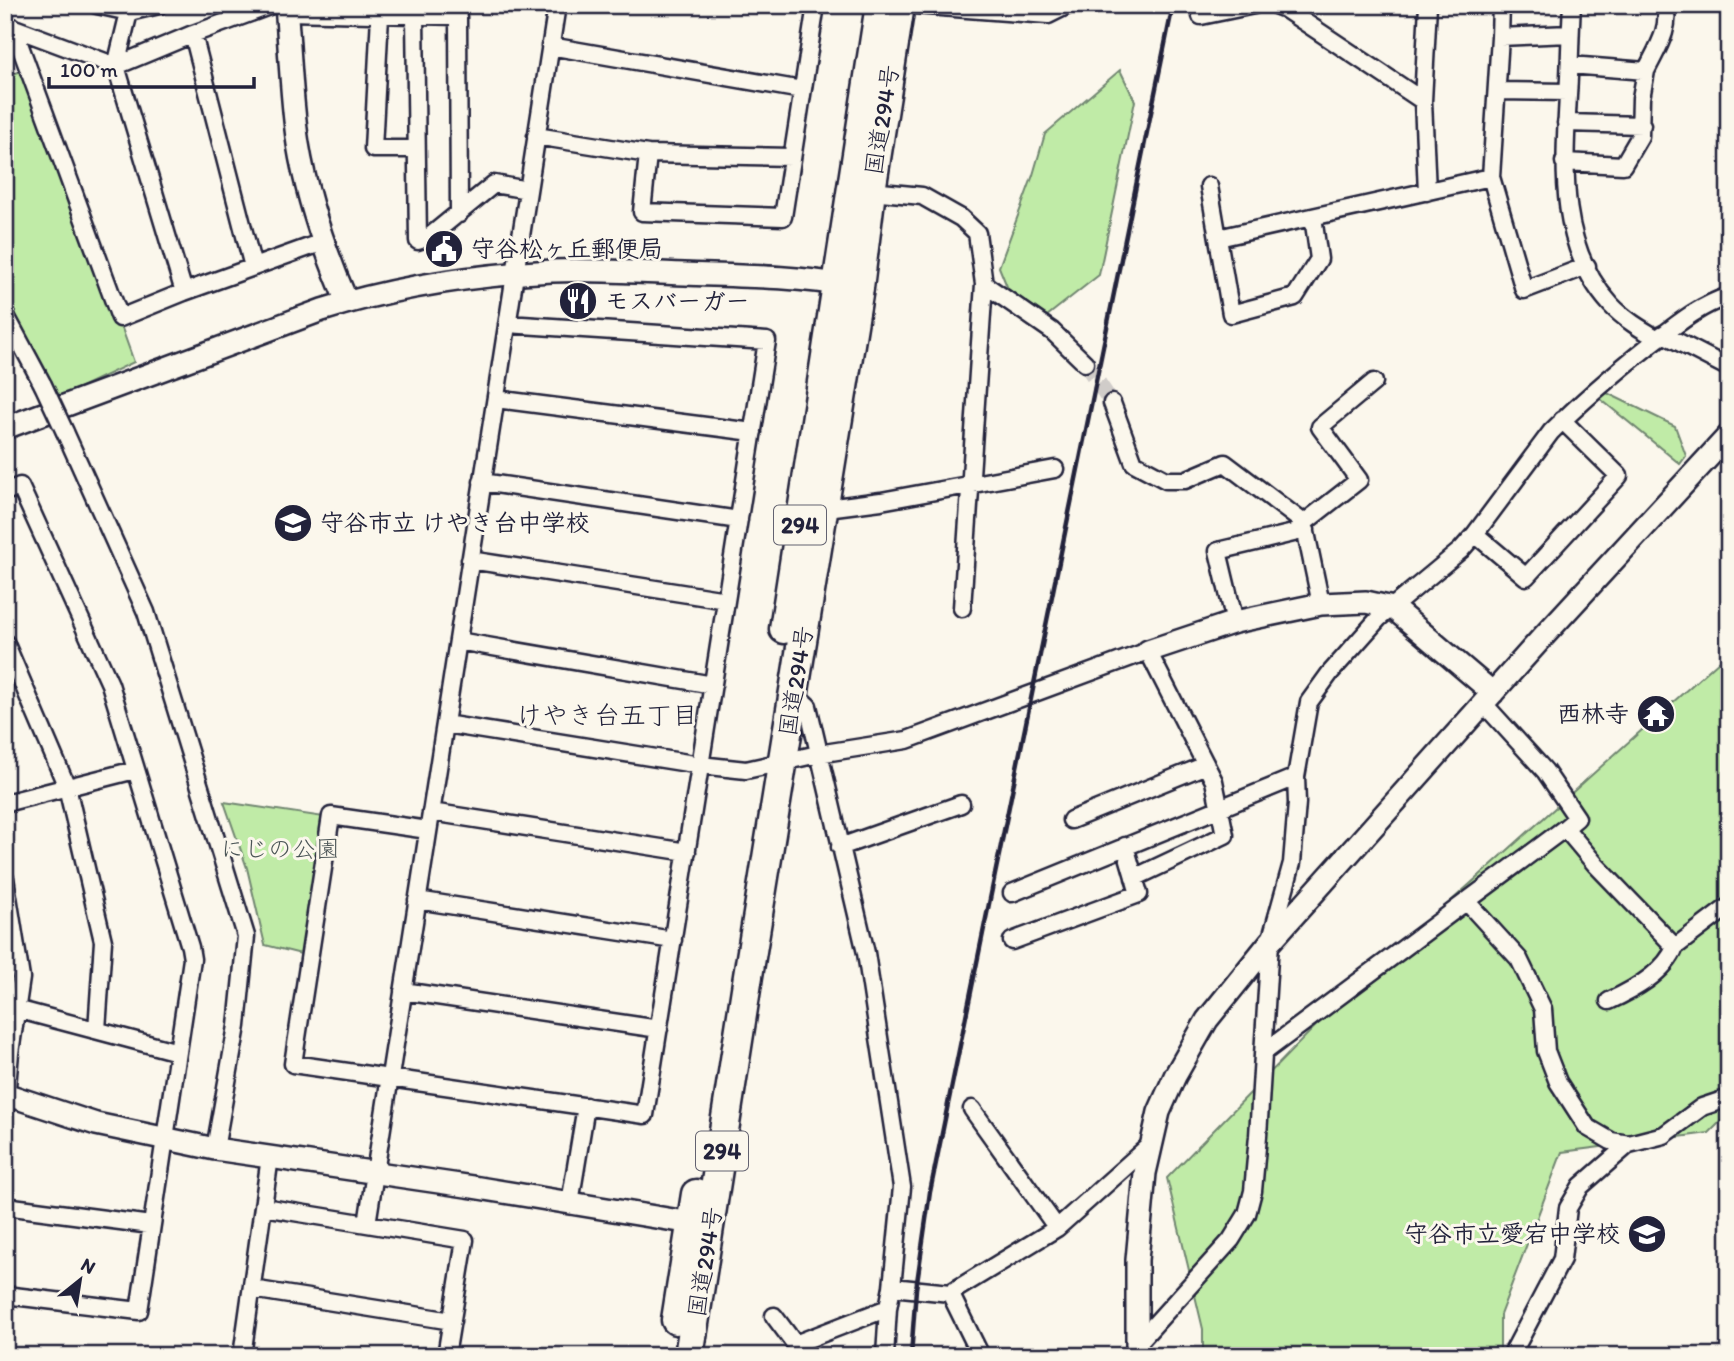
<svg xmlns="http://www.w3.org/2000/svg" width="1734" height="1361" viewBox="0 0 1734 1361" font-family="Itim,'Klee One',sans-serif">
<style>
.green{fill:#c0eba7;stroke:#718671;stroke-width:2}
.lines{fill:none;stroke-linecap:round;stroke-linejoin:round}
.street-tunnel{stroke:#d0ccc9;stroke-width:16;stroke-dasharray:16 8;stroke-linecap:butt}
.street-casing{stroke:#22223b;stroke-width:21}
.secondary-casing{stroke:#22223b;stroke-width:26}
.highway-casing{stroke:#22223b;stroke-width:33}
.street{stroke:#fbf7ec;stroke-width:16}
.secondary{stroke:#fbf7ec;stroke-width:21}
.highway{stroke:#fbf7ec;stroke-width:28}
.rail{stroke:#22223b;stroke-width:4.5}
.street-bridge-casing{stroke:#22223b;stroke-width:21;stroke-linecap:butt}
.street-bridge{stroke:#fbf7ec;stroke-width:16}
.labels{text-anchor:middle;stroke-width:6;stroke-linejoin:round;paint-order:stroke}
.shield{fill:#fbf7ec;stroke:#636270;stroke-width:2}
.shield-label{font-size:23px;font-weight:bold;fill:#22223b}
.street-label{font-size:24px;fill:#22223b;stroke:#fbf7ec}
.poi-label{font-size:24px;font-weight:bold;fill:#22223b;stroke:#fbf7ec;text-anchor:start}
.park-label{font-size:24px;fill:#4a5456;stroke:#fbf7ec}
.neighbourhood-label{font-size:26px;fill:#22223b;stroke:#fbf7ec}
</style>
<rect width="100%" height="100%" fill="#fbf7ec"/>
<filter id="ink" filterUnits="userSpaceOnUse"><feTurbulence type="fractalNoise" baseFrequency=".0143" numOctaves="2"/><feDisplacementMap in="SourceGraphic" scale="14" xChannelSelector="R" yChannelSelector="G"/><feConvolveMatrix kernelMatrix="1 2 1 2 8 2 1 2 1" color-interpolation-filters="sRGB"/></filter>
<g filter="url(#ink)">
<path class="green" d="M 29,68 L 134,362 L 60,397 L 5,308 L 5,77 Z
M 1120,70 L 1135,101 L 1099,275 L 1047,316 L 1008,289 L 999,267 L 1033,175 L 1045,134 Z
M 1605,392 L 1675,426 L 1686,456 L 1680,464 L 1598,397 Z
M 1729,652 L 1729,1113 L 1709,1133 L 1562,1152 L 1500,1315 L 1500,1356 L 1203,1356 L 1203,1329 L 1167,1178 L 1345,996 Z
M 224,802 L 324,817 L 305,955 L 265,945 L 247,868 Z"/>
<g class="lines">
<path class="street-tunnel" d="M 1085,363 L 1112,403"/>
<g class="street-casing">
<path id="street" d="M 97,5 L 129,12 L 159,5
M 914,5 L 1048,15 L 1068,5
M 1275,5 L 1285,9 L 1423,101
M 1572,5 C 1570,36 1570,66 1568,96 C 1564,168 1558,247 1611,305 C 1624,319 1641,329 1658,339
M 419,7 L 415,17 L 418,241 L 429,237 L 494,184 L 528,190
M 129,12 L 116,66 L 184,292
M 287,12 L 458,16 L 459,214
M 380,15 L 373,149 L 415,149
M 1201,16 L 1254,5
M 9,26 L 116,66 L 193,34 L 272,5
M 13,27 L 120,318 L 184,292 L 323,242
M 193,34 L 253,267
M 1570,34 L 1500,37 L 1491,177 L 1524,290 L 1587,266
M 1500,37 L 1501,5
M 550,46 L 802,90
M 1570,65 L 1646,71 C 1655,52 1673,26 1664,5
M 1497,91 L 1568,92
M 1566,123 L 1642,125
M 536,136 L 648,154 L 792,157
M 648,154 L 642,212 L 783,217 L 816,5
M 1564,162 L 1623,165 L 1640,136 L 1641,98 L 1646,71
M 1209,186 L 1231,314 L 1295,297 L 1319,259 L 1313,217
M 871,191 L 922,196 L 961,218 L 977,233 L 984,284 L 962,608
M 1427,192 L 1423,101 L 1428,5
M 1218,238 L 1491,177
M 984,284 L 1052,331 L 1085,363
M 5,314 L 43,385
M 1663,334 L 1729,368
M 496,399 L 753,432
M 1112,403 L 1134,463 L 1166,480 L 1185,480 L 1225,463 L 1304,523
M 65,432 L 146,612 L 246,936 L 237,1026 L 215,1149
M 482,482 L 739,520
M 5,492 L 20,486 L 110,684 L 190,947 L 192,959 L 139,1311 L 5,1295
M 819,509 L 881,501 L 1055,469
M 1475,534 L 1526,577 L 1619,476 L 1562,420
M 470,560 L 726,600
M 1321,604 L 1304,523 L 1359,480 L 1320,427 L 1374,382
M 1235,622 L 1218,551 L 1306,530
M 458,641 L 713,685
M 5,642 L 67,787 L 103,941 L 97,1030
M 794,693 L 808,706 L 866,953 L 902,1187 L 892,1287 L 888,1308 L 885,1356
M 1484,704 L 1545,771 L 1577,818 L 1565,828 L 1596,865 L 1675,947 L 1729,906
M 445,724 L 700,765 L 746,770 L 818,754 L 907,740 L 1148,651 L 1214,781 L 1225,835 L 1134,878
M 5,803 L 135,770
M 431,812 L 687,852
M 1071,820 L 1206,765
M 428,830 L 331,816 L 293,1064 L 645,1115 L 767,341 L 507,324
M 840,847 L 961,804
M 5,878 L 21,978 L 10,1053 L 5,1108
M 1012,893 L 1296,777
M 417,900 L 673,940
M 1467,902 L 1519,959 L 1543,1009 L 1546,1051 L 1558,1082 L 1587,1127 L 1611,1141 L 1629,1144 L 1664,1135 L 1702,1107 L 1729,1098
M 1012,941 L 1139,894 L 1125,846
M 403,991 L 659,1029
M 1609,1001 C 1633,990 1665,973 1675,947
M 5,1005 L 16,1009 L 178,1052
M 1263,1053 L 1565,828
M 972,1109 L 1057,1228
M 570,1203 L 586,1106
M 5,1206 L 151,1225
M 263,1207 L 465,1240 L 446,1356
M 367,1224 L 557,5
M 892,1287 L 950,1293 L 981,1356
M 252,1289 L 452,1321
M 950,1293 L 1057,1228 L 1152,1143
M 774,1316 L 795,1344 L 888,1308
M 1137,1344 L 1231,1240 L 1247,1214 L 1253,1191 L 1258,1136 L 1270,942 L 1292,863 L 1297,803 L 1296,777 L 1309,702 L 1330,673 L 1379,618 L 1461,550 L 1475,534 L 1551,432 C 1582,401 1616,372 1650,345 C 1676,325 1698,306 1729,296
M 242,1356 L 270,1157
M 1511,1356 L 1562,1259 L 1568,1208 L 1581,1186 L 1629,1144"/>
</g>
<g class="secondary-casing">
<path id="secondary" d="M 286,5 C 290,51 291,98 298,144 C 307,199 325,251 347,302
M 5,428 L 322,310 C 395,287 476,275 552,271 C 596,269 641,273 685,274 C 740,276 795,276 849,286
M 1148,651 L 1235,622 L 1321,604 L 1366,602 L 1393,608 L 1493,693
M 5,1094 L 96,1124 L 215,1149 L 473,1187 L 704,1225
M 1137,1356 L 1137,1260 L 1145,1173 L 1159,1112 L 1175,1076 L 1207,1020 L 1270,942 L 1540,640 L 1729,435"/>
</g>
<g class="highway-casing">
<path id="highway" d="M 784,629 L 880,5
M 676,1320 L 696,1194
M 689,1356 L 748,976 L 859,288 L 871,191 L 900,5"/>
</g>
<use href="#street" class="street"/>
<use href="#secondary" class="secondary"/>
<use href="#highway" class="highway"/>
<path class="rail" d="M 911,1356 L 916,1289 L 930,1192 L 1173,5"/>
<g class="street-bridge-casing">
<path id="street-bridge" d="M 43,385 L 65,432"/>
</g>
<use href="#street-bridge" class="street-bridge"/>
</g>
</g>
<defs>
<g id="civic-disc" transform="scale(2.0125)"><circle r="9.5" fill="#22223b" stroke="#fbf7ec"/><path d="M-.6-6.5H3V-4.5H.6V-3L4-1V1h2V6H-6V1h2V-1L-.6-3ZM-1.2 2.5V6h2.4V2.5Z" fill="#fff"/></g>
<g id="restaurant-disc" transform="scale(2.0125)"><circle r="9.5" fill="#22223b" stroke="#fbf7ec"/><path d="M-5-6h1v4h1v-4h1v4h1v-4h1v5L-1.5 .5V6h-2V.5L-5-1ZM5-6V6H3V1.5H1.5Q1.5-4 5-6Z" fill="#fff"/></g>
<g id="school-disc" transform="scale(2.0125)"><circle r="9.5" fill="#22223b" stroke="#fbf7ec"/><path d="M0-5L7-2L0 1L-7-2ZM-4 1L0 2.5L4 1V4Q0 6-4 4Z" fill="#fff"/></g>
<g id="temple-disc" transform="scale(2.0125)"><circle r="9.5" fill="#22223b" stroke="#fbf7ec"/><path d="M0-6L5-2H3V0L6.5 2.5H4V6H1.5V3h-3V6H-4V2.5H-6.5L-3 0V-2H-5Z" fill="#fff"/></g>
</defs>
<g fill-rule="evenodd">
<use href="#civic-disc" x="444" y="249"/>
<use href="#restaurant-disc" x="578" y="301"/>
<use href="#school-disc" x="293" y="523"/>
<use href="#temple-disc" x="1656" y="714"/>
<use href="#school-disc" x="1647" y="1234"/>
</g>
<g class="labels">
<g class="shield">
<rect x="774" y="505.5" width="52" height="39" rx="5"/>
<rect x="696" y="1131.5" width="52" height="39" rx="5"/>
</g>
<g class="shield-label">
<text x="800" y="533">294</text>
<text x="722" y="1159">294</text>
</g>
<g class="street-label">
<text transform="translate(882 120) rotate(-81)" y="8">国道294号</text>
<text transform="translate(796 681) rotate(-81)" y="8">国道294号</text>
<text transform="translate(705 1262) rotate(-81)" y="8">国道294号</text>
</g>
<g class="poi-label">
<text x="471" y="257">守谷松ヶ丘郵便局</text>
<text x="605" y="309">モスバーガー</text>
<text x="320" y="531">守谷市立 けやき台中学校</text>
<text x="1629" y="722" text-anchor="end">西林寺</text>
<text x="1620" y="1242" text-anchor="end">守谷市立愛宕中学校</text>
</g>
<g class="park-label">
<text x="280" y="857">にじの公園</text>
</g>
<g class="neighbourhood-label">
<text x="607" y="724">けやき台五丁目</text>
</g>
</g>
<rect width="1734" height="1361" fill="none" stroke="#fbf7ec" stroke-width="28"/>
<rect x="14" y="14" width="1706" height="1333" fill="none" stroke="#22223b" stroke-width="2.5" filter="url(#ink)"/>
<g transform="translate(80 1280) rotate(30)" stroke="#fbf7ec" stroke-width="5" paint-order="stroke">
<path d="M0-5L12 26L0 18L-12 26Z" fill="#22223b"/>
<text y="-10" font-size="19" font-weight="bold" text-anchor="middle" fill="#22223b">N</text>
</g>
<path d="M49 77v10h205v-10" fill="none" stroke="#22223b" stroke-width="3.5"/>
<text x="60" y="77" font-size="21" fill="#22223b" stroke="#fbf7ec" stroke-width="5" paint-order="stroke">100 m</text>
</svg>
